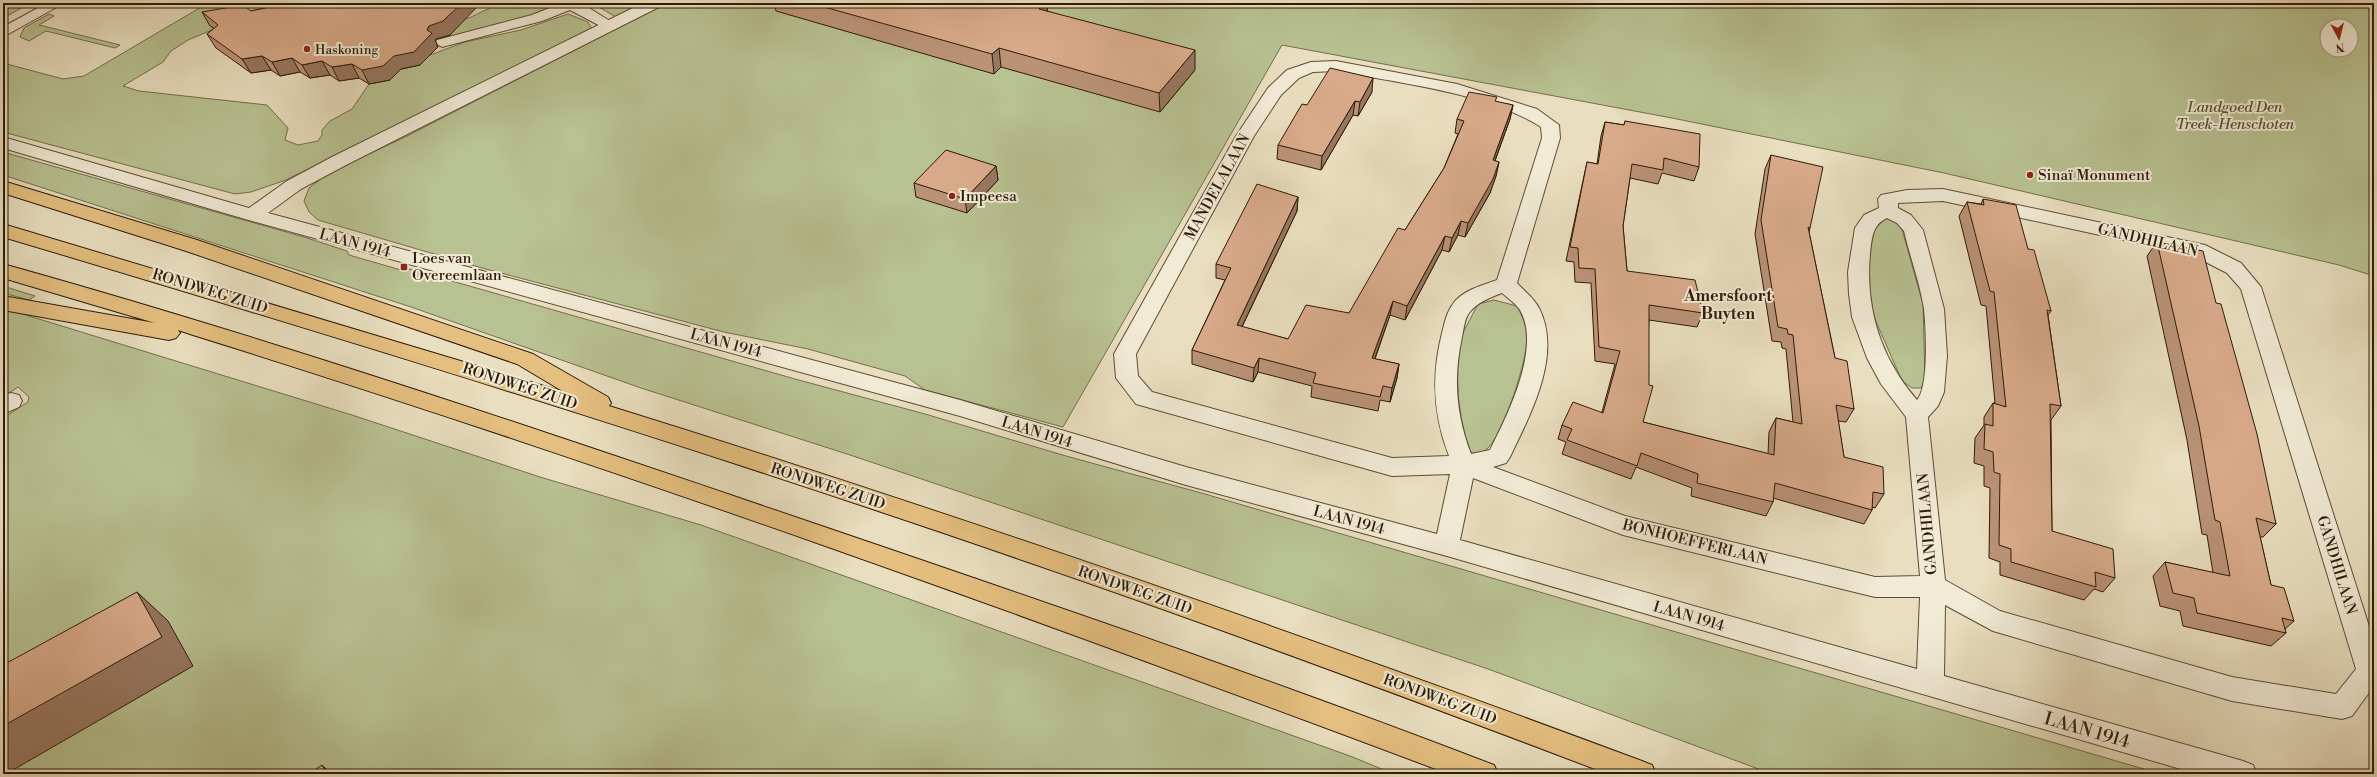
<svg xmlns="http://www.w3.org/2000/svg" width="2377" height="777" viewBox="0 0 2377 777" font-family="'Libre Bodoni',serif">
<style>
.green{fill:#b8c191;stroke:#736e4c;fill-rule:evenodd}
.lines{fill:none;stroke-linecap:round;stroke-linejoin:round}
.service-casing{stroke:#5d4c35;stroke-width:2}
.minor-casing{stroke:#5d4c35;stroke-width:2}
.primary-casing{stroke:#2e1b07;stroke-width:2}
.service{fill:#f1ead5;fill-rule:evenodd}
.minor{fill:#f1ead5;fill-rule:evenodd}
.primary{fill:#e4bf80;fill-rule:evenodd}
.wall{fill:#ba9277;stroke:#2e1b07}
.shaded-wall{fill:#977761;stroke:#2e1b07}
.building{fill:#d8aa8a;stroke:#2e1b07}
.poi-dot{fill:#8f2418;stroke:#f1ead5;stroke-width:1.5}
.labels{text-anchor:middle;stroke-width:4;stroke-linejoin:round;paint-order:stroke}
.far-poi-label{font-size:13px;fill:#2e1b07;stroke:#f1ead5;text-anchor:start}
.park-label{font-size:15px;font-style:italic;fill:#574d30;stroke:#f1ead5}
.poi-label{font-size:15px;fill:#2e1b07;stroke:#f1ead5;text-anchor:start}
.street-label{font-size:15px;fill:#2e1b07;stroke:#f1ead5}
.neighbourhood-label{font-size:16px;font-weight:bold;fill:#2e1b07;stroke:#f1ead5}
.near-street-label{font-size:18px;fill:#2e1b07;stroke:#f1ead5}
</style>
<rect width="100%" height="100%" fill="#e9debf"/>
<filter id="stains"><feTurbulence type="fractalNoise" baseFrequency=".005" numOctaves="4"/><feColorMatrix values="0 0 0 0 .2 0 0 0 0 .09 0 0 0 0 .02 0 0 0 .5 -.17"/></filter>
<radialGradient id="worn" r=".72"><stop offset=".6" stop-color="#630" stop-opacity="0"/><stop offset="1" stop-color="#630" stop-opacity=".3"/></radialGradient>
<path class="green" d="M 3,3 L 31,3 L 3,18 Z
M 208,3 L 301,3 L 212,30 L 188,40 L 171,51 L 163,62 L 123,86 L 139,91 L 267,105 L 288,128 L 285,140 L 298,145 L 318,141 L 322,135 L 322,130 L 330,121 L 352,109 L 369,84 L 401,69 L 420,65 L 430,55 L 465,42 L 521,30 L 568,14 L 588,22 L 592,29 L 286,180 L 251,192 L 235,194 L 3,132 L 3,63 L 63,79 L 84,76 Z
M 500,3 L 563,3 L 526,17 L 426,43 L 430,39 L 449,36 L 458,26 L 457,19 L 469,18 Z
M 592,3 L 645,3 L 616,17 Z
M 667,3 L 2374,3 L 2374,276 L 2339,265 L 1944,173 L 1672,118 L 1282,45 L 1063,427 L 925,390 L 905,376 L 808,349 L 724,332 L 482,268 L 318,220 L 309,212 L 304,201 L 309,188 L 330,172 L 405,137 ZM 2327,26 L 2351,26 L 2351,50 L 2327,50 Z
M 49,14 L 54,16 L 39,25 L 120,45 L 115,48 L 46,31 L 29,41 L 20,37 L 24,28 Z
M 3,152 L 304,237 L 347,251 L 349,255 L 401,270 L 410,269 L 795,379 L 925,414 L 1066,456 L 1205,494 L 2161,774 L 1772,774 L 1488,669 L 847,454 L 641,388 L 411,307 L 3,175 Z
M 1885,218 L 1895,220 L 1901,226 L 1923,304 L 1925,380 L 1921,388 L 1912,388 L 1902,381 L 1874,317 L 1867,277 L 1873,228 Z
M 3,286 L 35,296 L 29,300 L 3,293 Z
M 1494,300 L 1517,306 C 1522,316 1527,326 1527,338 C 1527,361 1504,432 1488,448 C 1485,451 1479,453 1475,455 L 1466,447 L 1458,411 L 1454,377 L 1458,342 L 1478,304 Z
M 3,308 L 352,415 L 540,477 L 701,525 L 1350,756 L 1394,774 L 3,774 L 3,418 L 28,402 L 29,397 L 18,387 L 3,397 Z"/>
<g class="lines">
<g class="service-casing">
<path id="service" d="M 47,3 L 64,3 L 3,37 L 3,27 Z
M 562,3 L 581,3 L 618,26 L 616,29 L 606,29 L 570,10 L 542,21 L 442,47 L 435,43 L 437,40 L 532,15 Z"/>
</g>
<g class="minor-casing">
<path id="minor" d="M 643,3 L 663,3 L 661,6 L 346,165 L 301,189 L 268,213 L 960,400 L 1186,467 L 1437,534 L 1450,474 L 1392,476 L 1136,404 L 1116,378 L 1114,354 L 1236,136 L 1268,88 L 1287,70 L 1311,62 L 1336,61 L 1457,84 L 1537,109 L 1559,125 L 1560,138 L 1517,283 C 1524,291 1534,298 1539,308 C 1563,355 1530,415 1510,457 L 1506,463 L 1493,467 L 1625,516 L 1875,577 L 1920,576 L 1906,417 L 1881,384 L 1867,358 L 1852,317 L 1849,294 L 1848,272 L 1855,228 L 1864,215 L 1879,208 L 1878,199 L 1881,195 L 1907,190 L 1943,189 L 2205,245 L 2241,263 L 2261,287 L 2374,642 L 2374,686 L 2352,716 L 2342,719 L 2232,701 L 1993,631 L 1945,605 L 1944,676 L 2243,761 L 2253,765 L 2257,774 L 2198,774 L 1447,556 L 1186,485 L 960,416 L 245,219 L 3,148 L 3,137 L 249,208 L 287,181 L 332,157 ZM 1336,71 C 1399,83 1488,93 1541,127 L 1542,138 L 1497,280 C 1483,285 1467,289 1456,300 C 1447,310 1445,321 1442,333 C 1431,376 1433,415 1449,456 L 1392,458 L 1152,392 L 1138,376 L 1136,354 L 1254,136 L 1281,95 L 1299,78 L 1313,72 ZM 1943,201 L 2192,255 L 2227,273 L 2241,289 L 2356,669 L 2336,694 L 2232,677 L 2000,611 L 1945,580 L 1928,417 L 1938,406 L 1944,392 L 1947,356 L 1944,309 L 1923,230 L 1911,215 L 1898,208 L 1898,203 ZM 1887,218 L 1897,223 L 1904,231 C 1910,257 1920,283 1924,309 C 1926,328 1929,387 1917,400 C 1881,358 1865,309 1870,254 C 1872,238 1872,225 1887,218 ZM 1502,293 C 1508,298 1516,304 1520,310 C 1542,347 1507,416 1490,450 L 1471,454 C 1456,415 1453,378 1462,337 C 1464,329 1464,320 1469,313 C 1476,303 1491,297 1502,293 ZM 1473,478 L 1623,535 L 1875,597 L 1920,597 L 1917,669 L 1460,540 Z
M 11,393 L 19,395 L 22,401 L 19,407 L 3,414 L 3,395 Z"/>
</g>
<g class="primary-casing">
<path id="primary" d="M 3,181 L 197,240 L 533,354 L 608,397 L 611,403 L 609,406 C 957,514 1301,634 1642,761 L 1652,765 L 1656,774 L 1608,774 C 1414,700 1220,628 1025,561 C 687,444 345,339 3,237 L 3,224 L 564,392 L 517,364 L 183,250 L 3,193 Z
M 3,264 C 272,339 537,429 801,519 C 1033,598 1265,677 1494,765 L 1498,774 L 1449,774 C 1034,618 616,467 193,335 L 178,330 L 180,333 L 176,338 L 169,340 L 3,310 L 3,296 L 155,323 L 3,278 Z"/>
</g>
<use href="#service" class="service"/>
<use href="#minor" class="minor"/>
<use href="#primary" class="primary"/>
</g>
<path class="wall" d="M 774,3 L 908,3 L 910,4 L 1047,3 L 1047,11 L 1195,70 L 1160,112 L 1001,67 L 994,74 L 776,11 Z
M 270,7 L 450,35 L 436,39 L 435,40 L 438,47 L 420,65 L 401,69 L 390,80 L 369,84 L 359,78 L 339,81 L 330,75 L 310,78 L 300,72 L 280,76 L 271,70 L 251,73 L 216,48 L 207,34 L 214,28 L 210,26 L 202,12 L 251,11 Z
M 1372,92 L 1358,116 L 1353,115 L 1321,170 L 1277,159 L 1278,145 Z
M 1496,102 L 1513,105 L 1510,119 L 1495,161 L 1499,162 L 1496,176 L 1490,193 L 1465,237 L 1458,235 L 1449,252 L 1442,250 L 1405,320 L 1390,315 L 1375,359 L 1399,364 L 1397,378 L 1390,402 L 1380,400 L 1378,411 L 1311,397 L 1312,386 L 1258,372 L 1253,382 L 1192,364 L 1192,350 L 1225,280 L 1216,278 L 1216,264 L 1298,197 L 1297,211 L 1242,327 L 1288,339 L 1349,313 L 1405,230 L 1444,168 L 1458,134 L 1455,133 L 1457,119 Z
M 1625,121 L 1699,167 L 1694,181 L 1662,173 L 1658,184 L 1630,178 L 1623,226 L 1627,271 L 1703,313 L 1697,327 L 1649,320 L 1643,422 L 1768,454 L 1769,432 L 1776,418 L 1793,422 L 1786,349 L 1782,348 L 1781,342 L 1772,341 L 1755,234 L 1765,169 L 1771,155 L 1810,228 L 1809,232 L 1835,358 L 1854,409 L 1846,422 L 1838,421 L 1844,457 L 1884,494 L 1875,508 L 1872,507 L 1872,510 L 1864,524 L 1773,498 L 1773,502 L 1766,516 L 1691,496 L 1692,488 L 1636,467 L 1631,479 L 1562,454 L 1566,442 L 1558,439 L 1562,425 L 1602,412 L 1615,364 L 1595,361 L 1591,283 L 1575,282 L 1574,262 L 1566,261 L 1584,176 L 1587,162 L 1597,164 L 1601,136 L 1605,122 L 1624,125 Z
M 996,166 L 998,180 L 967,213 L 916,197 L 914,183 Z
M 1983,199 L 2028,249 L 2051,311 L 2048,315 L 2061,406 L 2051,420 L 2052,531 L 2115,578 L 2103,592 L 2094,589 L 2084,600 L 2000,575 L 2000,562 L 1989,558 L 1990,488 L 1984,486 L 1984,466 L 1974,463 L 1975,438 L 1984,425 L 1984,417 L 1993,403 L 1995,403 L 1986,306 L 1981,305 L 1959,216 L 1967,202 L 1981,204 Z
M 2157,242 L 2216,303 L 2276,524 L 2263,537 L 2260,537 L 2271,585 L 2294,621 L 2285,629 L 2286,633 L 2271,646 L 2183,626 L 2180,611 L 2160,606 L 2153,576 L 2165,562 L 2213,573 L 2207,535 L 2202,534 L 2187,440 L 2147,256 Z"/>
<path class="shaded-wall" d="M 462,3 L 481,3 L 450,35 L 436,39 L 435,40 L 438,47 L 420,65 L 401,69 L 390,80 L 369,84 L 362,70 L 394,56 L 427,30 L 429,26 Z
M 1045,3 L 1047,3 L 1048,21 L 1039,9 Z
M 999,48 L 1001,67 L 994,74 L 992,54 Z
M 1195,50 L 1195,70 L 1160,112 L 1159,93 Z
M 262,56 L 271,70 L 251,73 L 242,59 Z
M 292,58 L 300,72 L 280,76 L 272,62 Z
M 322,61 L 330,75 L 310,78 L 302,65 Z
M 352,64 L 359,78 L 339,81 L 332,67 Z
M 1373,78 L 1372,92 L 1358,116 L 1360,102 Z
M 1355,101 L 1353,115 L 1321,170 L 1322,156 Z
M 1513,105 L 1510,119 L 1490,174 L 1493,160 Z
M 1499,162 L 1496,176 L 1490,193 L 1465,237 L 1468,223 Z
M 996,166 L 998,180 L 967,213 L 965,199 Z
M 1298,197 L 1297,211 L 1236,339 L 1237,325 Z
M 1461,221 L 1458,235 L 1449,252 L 1452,238 Z
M 1445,236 L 1442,250 L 1405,320 L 1407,306 Z
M 1393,301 L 1390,315 L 1370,372 L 1372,358 Z
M 1259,358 L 1258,372 L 1253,382 L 1254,368 Z
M 1399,364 L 1397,378 L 1390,402 L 1392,388 Z
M 137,592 L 168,621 L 193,666 L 6,774 L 3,774 L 3,726 Z
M 322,765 L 331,774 L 327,774 Z"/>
<path class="building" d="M 276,3 L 462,3 L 443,21 L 429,26 L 427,30 L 432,33 L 414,52 L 394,56 L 383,66 L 362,70 L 352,64 L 332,67 L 322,61 L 302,65 L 292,58 L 272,62 L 262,56 L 242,59 L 207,34 L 218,25 L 202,12 L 243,5 L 251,11 L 270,7 Z
M 810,3 L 908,3 L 910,4 L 911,3 L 1045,3 L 1039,9 L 1195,50 L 1159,93 L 999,48 L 992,54 Z
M 1330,68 L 1373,78 L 1360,102 L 1355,101 L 1322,156 L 1278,145 L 1302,104 L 1307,105 Z
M 1469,92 L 1497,97 L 1495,101 L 1513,105 L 1493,160 L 1499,162 L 1493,179 L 1468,223 L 1461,221 L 1452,238 L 1445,236 L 1407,306 L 1393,301 L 1372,358 L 1399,364 L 1392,388 L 1383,386 L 1380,397 L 1313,383 L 1316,373 L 1259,358 L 1254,368 L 1192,350 L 1231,268 L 1216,264 L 1257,184 L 1298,197 L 1237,325 L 1288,339 L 1306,305 L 1349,313 L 1398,228 L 1405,230 L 1444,168 L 1464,121 L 1457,119 Z
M 1625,121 L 1700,134 L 1699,167 L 1664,158 L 1663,170 L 1632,164 L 1623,226 L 1627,271 L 1695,280 L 1703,313 L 1649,305 L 1649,385 L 1653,386 L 1643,422 L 1774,455 L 1776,418 L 1802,424 L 1793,335 L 1788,334 L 1787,329 L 1778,327 L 1761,220 L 1771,155 L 1823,167 L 1810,228 L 1808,227 L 1835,358 L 1847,361 L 1854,409 L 1836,405 L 1844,457 L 1883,467 L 1884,494 L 1873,492 L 1872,510 L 1775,483 L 1773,502 L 1697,483 L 1698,474 L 1641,453 L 1637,466 L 1567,440 L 1572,429 L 1562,425 L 1573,402 L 1603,413 L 1620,351 L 1599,347 L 1595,269 L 1579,268 L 1578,248 L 1570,247 L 1587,162 L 1598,164 L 1605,122 L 1624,125 Z
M 946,150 L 996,166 L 965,199 L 914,183 Z
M 1983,199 L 2016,205 L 2028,249 L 2034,250 L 2051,311 L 2047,310 L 2061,406 L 2050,404 L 2052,531 L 2113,549 L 2115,578 L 2095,572 L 2096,587 L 2011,562 L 2011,549 L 1999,545 L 2000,474 L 1994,472 L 1993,452 L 1984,449 L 1985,424 L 1993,426 L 1993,403 L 2006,407 L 1994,292 L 1990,291 L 1967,202 L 1984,205 Z
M 2157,242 L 2203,251 L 2216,303 L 2221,304 L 2257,434 L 2276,524 L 2256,518 L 2271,585 L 2284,588 L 2294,621 L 2282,618 L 2286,633 L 2197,613 L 2194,598 L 2173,593 L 2165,562 L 2230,576 L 2220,522 L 2215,520 L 2199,426 Z
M 137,592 L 162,637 L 3,726 L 3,665 Z
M 322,765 L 327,774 L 309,774 Z"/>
<g class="poi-dot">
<circle cx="307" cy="49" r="4"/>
<circle cx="2030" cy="175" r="4"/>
<circle cx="952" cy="196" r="4"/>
<rect x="400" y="263" width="8" height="8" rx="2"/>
</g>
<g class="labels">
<g class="far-poi-label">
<text x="315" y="54">Haskoning</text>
</g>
<g class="park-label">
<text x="2235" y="112">Landgoed Den<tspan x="2235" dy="17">Treek-Henschoten</tspan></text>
</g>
<g class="poi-label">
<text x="2038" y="180">Sinaï Monument</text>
<text x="960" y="201">Impeesa</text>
<text x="412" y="263">Loes van<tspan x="412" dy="17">Overeemlaan</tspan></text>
</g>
<g class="street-label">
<text transform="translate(1217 187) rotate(-61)" y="5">MANDELALAAN</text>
<text transform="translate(2148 240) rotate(13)" y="5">GANDHILAAN</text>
<text transform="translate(355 243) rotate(15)" y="5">LAAN 1914</text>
<text transform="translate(210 291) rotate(17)" y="5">RONDWEG ZUID</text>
<text transform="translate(726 343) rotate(15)" y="5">LAAN 1914</text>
<text transform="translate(520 386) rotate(18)" y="5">RONDWEG ZUID</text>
<text transform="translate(1037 432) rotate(17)" y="5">LAAN 1914</text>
<text transform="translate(828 486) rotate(18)" y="5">RONDWEG ZUID</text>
<text transform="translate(1349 520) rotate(15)" y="5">LAAN 1914</text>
<text transform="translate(1927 524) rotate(-95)" y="5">GANDHILAAN</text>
<text transform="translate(1695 542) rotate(14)" y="5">BONHOEFFERLAAN</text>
<text transform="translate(2337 565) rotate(73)" y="5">GANDHILAAN</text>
<text transform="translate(1135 590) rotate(19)" y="5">RONDWEG ZUID</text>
<text transform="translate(1689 616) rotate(16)" y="5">LAAN 1914</text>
<text transform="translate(1440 699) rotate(20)" y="5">RONDWEG ZUID</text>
</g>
<g class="neighbourhood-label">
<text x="1728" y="301">Amersfoort<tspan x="1728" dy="18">Buyten</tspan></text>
</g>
<g class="near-street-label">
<text transform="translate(2087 730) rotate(16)" y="6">LAAN 1914</text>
</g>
</g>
<rect width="2377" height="777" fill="none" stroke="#e9debf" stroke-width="16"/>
<rect x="4" y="4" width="2369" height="769" fill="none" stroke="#2e1b07" stroke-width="2"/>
<rect x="8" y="8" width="2361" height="761" fill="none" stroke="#2e1b07"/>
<g transform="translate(2339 38) rotate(173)"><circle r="19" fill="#f1ead5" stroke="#a39783"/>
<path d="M0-3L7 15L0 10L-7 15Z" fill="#8f2418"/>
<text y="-6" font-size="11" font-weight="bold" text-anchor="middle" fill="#2e1b07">N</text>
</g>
<rect width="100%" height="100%" filter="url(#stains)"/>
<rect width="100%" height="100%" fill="url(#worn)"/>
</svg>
